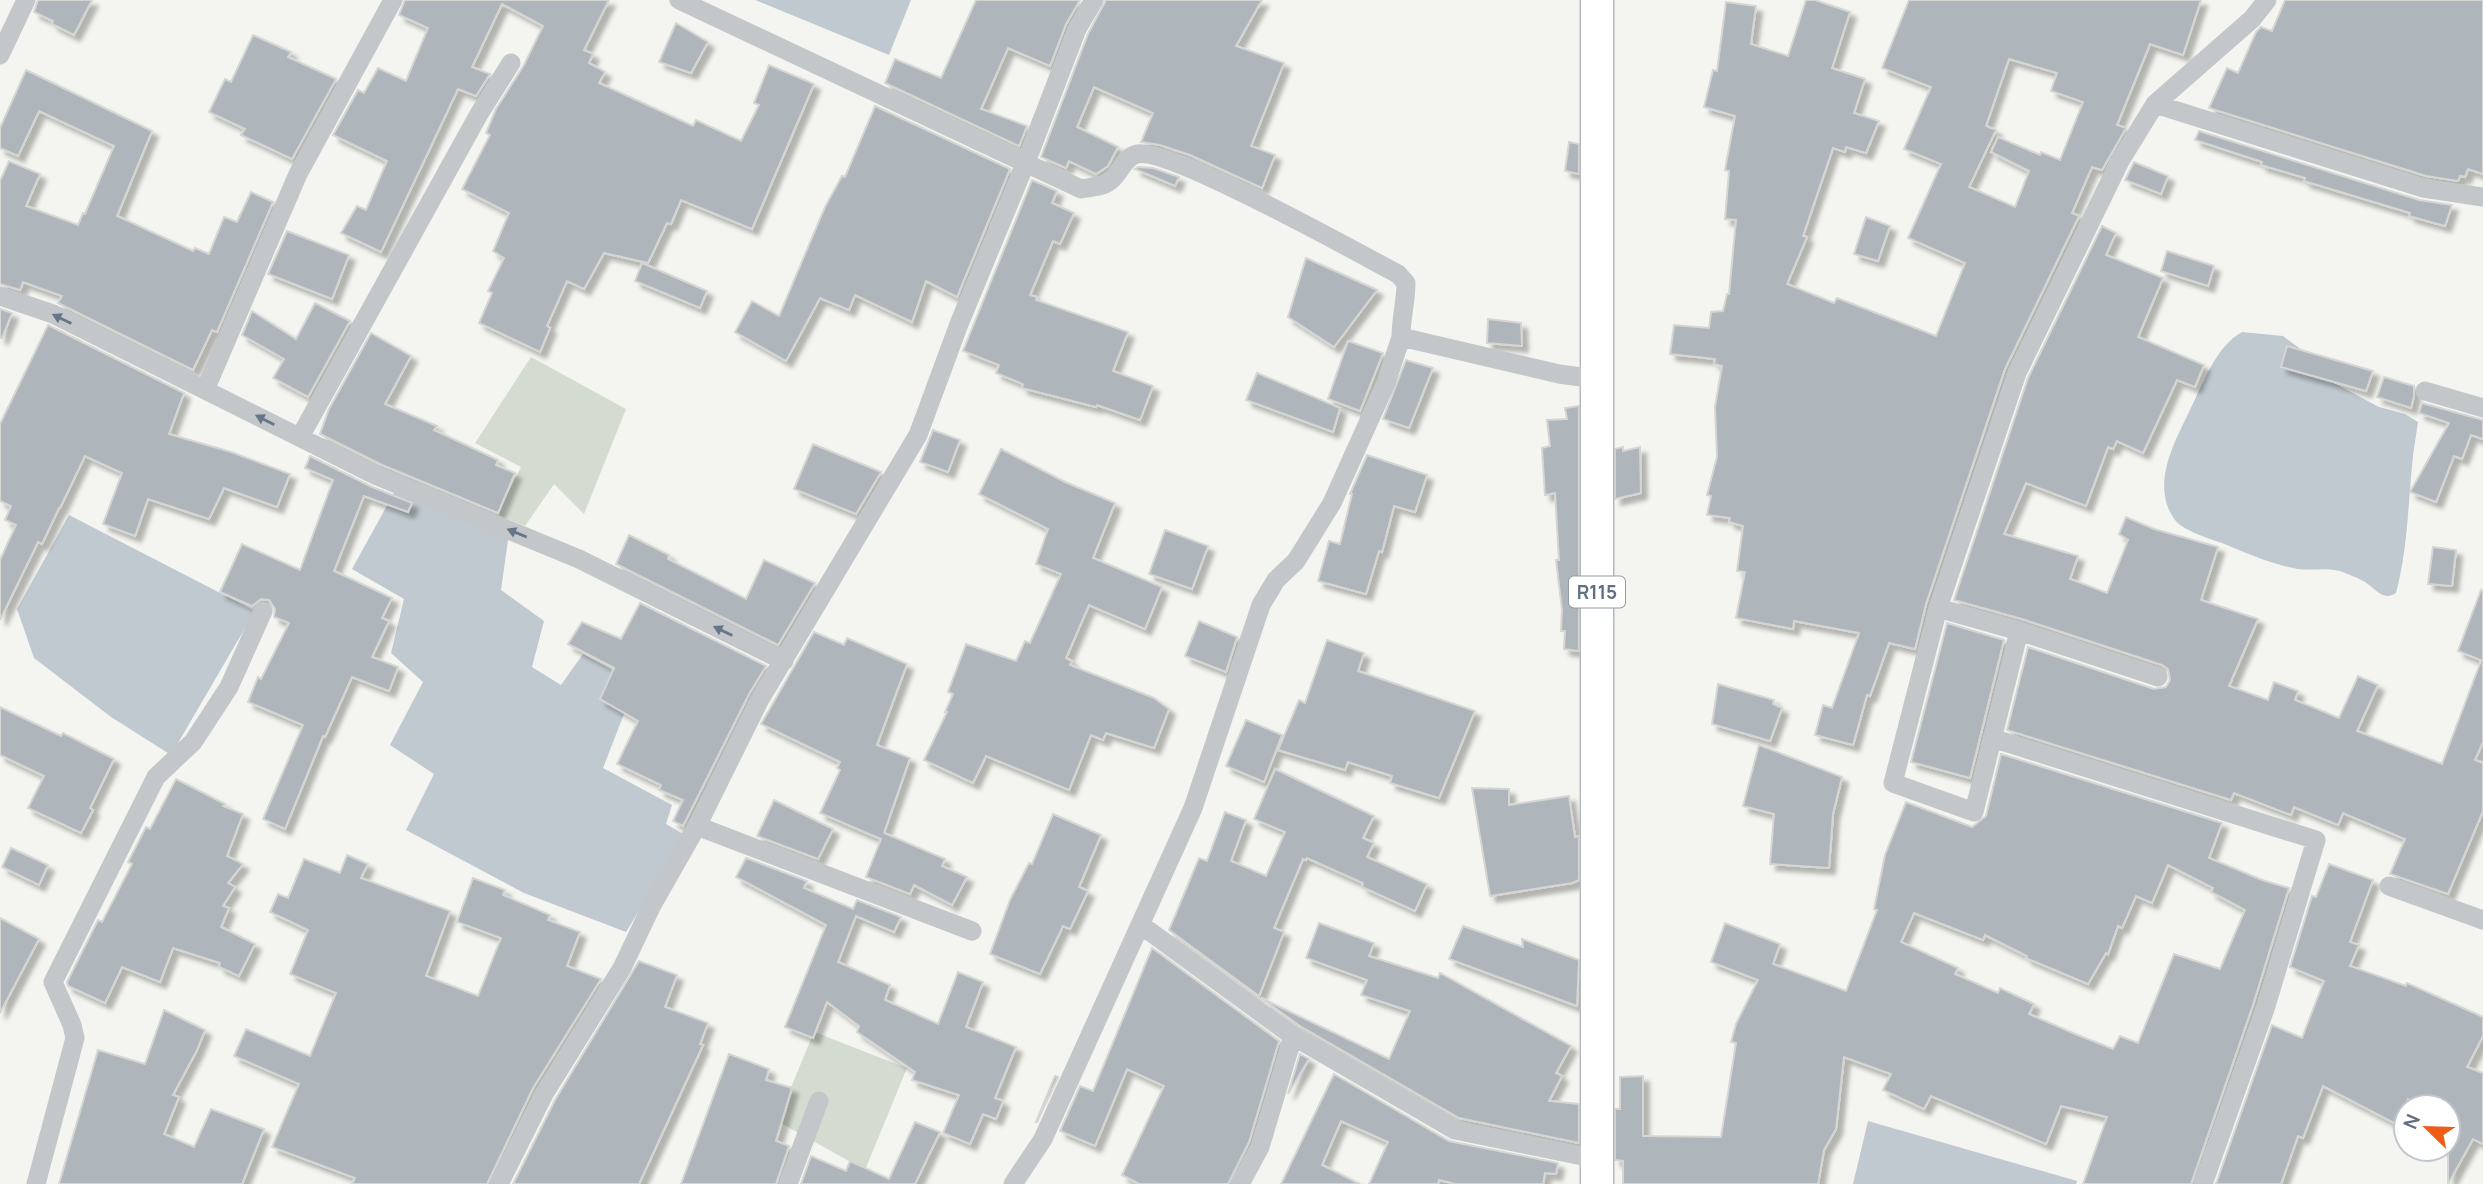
<svg xmlns="http://www.w3.org/2000/svg" width="2483" height="1184" viewBox="0 0 2483 1184" font-family="Manrope,sans-serif">
<style>
.green{fill:#d4dcd1}
.water{fill:#bfc9cf}
.building{fill:#aeb5bb;stroke:#d5d6d3;stroke-width:2;fill-rule:evenodd;filter:url(#shadow)}
.lines{fill:none;stroke-linecap:round;stroke-linejoin:round}
.primary-casing{stroke:#b6babe;stroke-width:35}
.minor{stroke:#c3c7ca;stroke-width:19}
.primary{stroke:#fff;stroke-width:32}
.oneway{fill:#667587}
.labels{text-anchor:middle;stroke-width:7;stroke-linejoin:round;paint-order:stroke}
.shield{fill:#fff;stroke:#909ca8;stroke-width:2}
.shield-label{font-size:19px;font-weight:bold;fill:#617183}
</style>
<defs>
<filter id="shadow"><feDropShadow dx="6" dy="6" stdDeviation="2" flood-color="#0004"/></filter>
</defs>
<rect width="100%" height="100%" fill="#f4f5f0"/>
<path class="green" d="M 531,357 L 626,409 L 584,514 L 554,484 L 525,526 L 497,515 L 521,467 L 475,443 Z
M 814,1032 L 907,1068 L 865,1170 L 777,1121 Z"/>
<path class="water" d="M 755,0 L 911,0 L 889,55 Z
M 2242,332 L 2283,336 L 2310,356 L 2334,383 L 2379,407 L 2405,414 L 2418,422 C 2416,437 2413,451 2412,466 C 2408,509 2407,552 2396,593 C 2383,602 2375,588 2365,582 C 2358,578 2348,574 2340,571 C 2327,567 2311,571 2298,569 C 2273,565 2246,553 2222,543 C 2210,539 2182,530 2175,520 C 2150,486 2174,443 2190,410 C 2203,384 2216,346 2242,332 Z
M 395,491 L 509,533 L 501,590 L 544,621 L 532,667 L 561,685 L 583,654 L 636,683 L 603,768 L 672,805 L 666,824 L 685,835 L 626,932 L 524,893 L 406,830 L 434,774 L 390,745 L 423,682 L 391,653 L 404,599 L 352,569 Z
M 69,515 L 255,611 L 171,755 L 111,717 L 34,658 L 17,609 Z
M 1868,1121 L 2077,1181 L 2076,1184 L 1853,1184 Z"/>
<path class="building" d="M 38,0 L 92,0 L 74,35 L 52,24 L 53,21 L 34,12 Z
M 405,0 L 609,0 L 584,50 L 593,54 L 589,63 L 605,72 L 599,83 L 693,126 L 696,120 L 741,141 L 759,105 L 754,103 L 769,65 L 814,84 L 752,229 L 681,200 L 671,224 L 667,223 L 648,263 L 604,253 L 584,289 L 567,281 L 547,326 L 550,328 L 540,352 L 479,323 L 492,293 L 488,291 L 504,258 L 493,251 L 509,213 L 462,189 L 490,135 L 486,133 L 496,109 L 524,65 L 543,26 L 502,4 L 472,67 L 490,74 L 476,96 L 458,89 L 381,252 L 341,233 L 357,206 L 366,210 L 387,161 L 333,135 L 358,90 L 364,93 L 378,68 L 406,81 L 428,28 L 399,15 Z
M 976,0 L 1080,0 L 1066,24 L 1050,66 L 1008,48 L 981,109 L 1027,126 L 1019,146 L 885,83 L 895,59 L 941,78 Z
M 1106,0 L 1262,0 L 1236,46 L 1284,63 L 1251,146 L 1275,155 L 1262,188 L 1190,155 L 1160,145 L 1141,142 L 1153,113 L 1094,87 L 1077,127 L 1118,147 L 1108,166 L 1096,174 L 1069,161 L 1066,168 L 1041,157 L 1088,34 Z
M 1806,0 L 1815,0 L 1850,12 L 1832,68 L 1865,79 L 1854,113 L 1879,121 L 1866,153 L 1846,147 L 1845,152 L 1833,148 L 1803,236 L 1807,237 L 1787,284 L 1834,303 L 1837,298 L 1936,336 L 1965,263 L 1908,238 L 1941,164 L 1904,149 L 1931,87 L 1882,68 L 1909,0 L 2201,0 L 2183,55 L 2150,44 L 2117,125 L 2126,128 L 2102,170 L 2092,167 L 2072,213 L 2079,216 L 2005,369 L 1926,604 L 1915,649 L 1889,643 L 1870,696 L 1867,695 L 1853,745 L 1815,735 L 1823,705 L 1832,708 L 1859,633 L 1794,621 L 1793,629 L 1736,618 L 1745,572 L 1737,571 L 1743,526 L 1729,522 L 1730,518 L 1707,515 L 1711,496 L 1707,495 L 1717,457 L 1715,407 L 1722,366 L 1714,364 L 1715,359 L 1670,354 L 1674,325 L 1709,328 L 1711,312 L 1723,311 L 1727,294 L 1729,294 L 1736,220 L 1725,219 L 1729,171 L 1725,170 L 1735,116 L 1704,107 L 1713,70 L 1717,71 L 1726,2 L 1756,6 L 1751,44 L 1788,56 ZM 2009,59 L 2057,73 L 2051,91 L 2083,102 L 2060,160 L 2041,152 L 2040,155 L 1998,137 L 1991,152 L 2029,171 L 2015,207 L 1969,187 L 1996,130 L 1986,126 Z
M 2285,0 L 2483,0 L 2483,174 L 2468,169 L 2465,177 L 2460,176 L 2458,181 L 2426,176 L 2209,108 L 2227,68 L 2238,73 L 2256,32 L 2261,27 L 2272,31 Z
M 676,23 L 708,42 L 691,73 L 659,62 Z
M 253,35 L 291,52 L 288,57 L 336,79 L 292,159 L 241,135 L 245,129 L 209,112 L 225,79 L 231,82 Z
M 26,70 L 152,131 L 117,216 L 193,251 L 195,248 L 209,254 L 224,217 L 237,222 L 251,192 L 273,202 L 217,332 L 212,330 L 193,370 L 58,303 L 62,296 L 23,282 L 20,290 L 0,284 L 0,181 L 9,161 L 40,174 L 26,206 L 78,225 L 83,213 L 85,214 L 114,146 L 39,111 L 18,156 L 0,148 L 0,128 Z
M 875,106 L 1010,169 L 957,297 L 926,281 L 912,322 L 855,295 L 849,310 L 820,298 L 786,361 L 735,332 L 752,301 L 779,316 L 825,207 L 842,176 L 845,177 Z
M 2199,131 L 2419,200 L 2452,205 L 2445,226 L 2409,216 L 2410,213 L 2304,181 L 2305,178 L 2261,165 L 2262,162 L 2195,140 Z
M 1569,142 L 1579,144 L 1579,174 L 1565,171 Z
M 2134,162 L 2168,176 L 2161,194 L 2125,180 Z
M 1138,167 L 1153,168 L 1179,177 L 1175,186 L 1135,169 Z
M 1032,180 L 1057,191 L 1052,203 L 1074,213 L 1060,244 L 1053,241 L 1030,295 L 1037,297 L 1036,300 L 1128,332 L 1113,371 L 1153,386 L 1140,420 L 1097,405 L 1096,407 L 1022,388 L 1023,384 L 996,373 L 999,365 L 963,351 Z
M 1866,217 L 1890,226 L 1878,261 L 1854,254 Z
M 2102,226 L 2116,233 L 2106,255 L 2163,278 L 2138,337 L 2204,365 L 2195,387 L 2177,380 L 2143,453 L 2117,441 L 2113,449 L 2108,447 L 2086,506 L 2026,483 L 2004,534 L 2078,556 L 2070,579 L 2107,593 L 2128,540 L 2119,534 L 2126,517 L 2154,529 L 2218,547 L 2201,600 L 2258,619 L 2229,686 L 2268,700 L 2274,682 L 2298,691 L 2295,700 L 2339,718 L 2358,676 L 2378,685 L 2357,731 L 2442,764 L 2481,661 L 2483,661 L 2483,742 L 2475,760 L 2483,763 L 2483,811 L 2448,894 L 2390,874 L 2405,839 L 2343,813 L 2338,825 L 2294,807 L 2291,815 L 2234,793 L 2231,800 L 2007,730 L 2028,647 L 2154,689 L 2166,687 L 2170,680 L 2168,669 L 2162,665 L 2022,619 L 1954,600 L 2028,378 Z
M 287,231 L 349,255 L 332,299 L 268,274 Z
M 2167,251 L 2214,266 L 2208,286 L 2161,271 Z
M 1306,258 L 1377,290 L 1334,347 L 1288,317 Z
M 642,263 L 707,291 L 700,308 L 635,281 Z
M 315,303 L 350,321 L 308,397 L 273,378 L 284,359 L 242,335 L 252,311 L 296,339 Z
M 0,309 L 12,313 L 2,338 L 0,338 Z
M 1488,319 L 1521,323 L 1522,346 L 1487,343 Z
M 48,325 L 184,393 L 169,434 L 231,452 L 290,474 L 277,507 L 224,488 L 209,519 L 148,499 L 135,536 L 103,524 L 122,473 L 85,456 L 60,508 L 59,508 L 42,544 L 38,542 L 0,620 L 0,560 L 16,525 L 5,520 L 11,506 L 0,501 L 0,424 Z
M 371,333 L 411,356 L 385,404 L 437,426 L 434,430 L 498,460 L 496,465 L 515,473 L 498,513 L 380,464 L 320,434 L 329,409 Z
M 1348,341 L 1383,353 L 1360,411 L 1328,399 Z
M 2287,346 L 2373,371 L 2366,391 L 2281,367 Z
M 1406,360 L 1433,368 L 1409,428 L 1383,419 Z
M 1257,373 L 1340,408 L 1333,432 L 1246,400 Z
M 2384,377 L 2414,386 L 2414,396 L 2411,408 L 2377,397 Z
M 2422,403 L 2483,420 L 2483,439 L 2471,435 L 2462,459 L 2454,456 L 2436,502 L 2410,492 L 2449,423 L 2419,413 Z
M 1579,406 L 1579,651 L 1564,649 L 1565,631 L 1561,631 L 1562,610 L 1556,560 L 1559,560 L 1555,493 L 1545,495 L 1542,448 L 1550,446 L 1547,420 L 1567,419 L 1565,408 Z
M 933,430 L 960,440 L 948,472 L 920,462 Z
M 813,444 L 881,472 L 856,514 L 794,489 Z
M 1623,447 L 1623,451 L 1640,447 L 1641,493 L 1615,499 L 1615,449 Z
M 1001,449 L 1065,482 L 1115,503 L 1093,558 L 1162,587 L 1145,629 L 1089,605 L 1066,658 L 1072,661 L 1070,665 L 1154,698 L 1169,709 L 1154,748 L 1106,733 L 1103,740 L 1091,735 L 1069,790 L 986,756 L 973,783 L 924,760 L 947,712 L 945,712 L 953,694 L 948,692 L 966,644 L 1016,661 L 1025,641 L 1030,643 L 1061,574 L 1036,564 L 1048,529 L 979,494 Z
M 1367,455 L 1427,475 L 1415,512 L 1394,506 L 1382,552 L 1379,551 L 1366,594 L 1318,581 L 1329,541 L 1340,544 L 1352,494 L 1350,494 Z
M 310,456 L 370,486 L 412,503 L 408,512 L 364,496 L 334,571 L 392,598 L 382,618 L 389,621 L 372,657 L 398,667 L 389,691 L 352,677 L 325,737 L 323,736 L 285,829 L 263,819 L 303,725 L 248,702 L 258,677 L 261,679 L 289,623 L 274,617 L 275,609 L 269,600 L 261,599 L 252,606 L 220,592 L 242,544 L 300,570 L 333,480 L 305,468 Z
M 1165,530 L 1208,546 L 1192,589 L 1149,574 Z
M 629,535 L 669,555 L 668,559 L 746,599 L 764,560 L 815,583 L 778,645 L 616,564 Z
M 2433,547 L 2456,550 L 2452,586 L 2428,584 Z
M 2481,590 L 2483,591 L 2483,661 L 2458,651 Z
M 640,603 L 766,666 L 749,694 L 683,826 L 673,821 L 683,800 L 659,790 L 661,785 L 617,764 L 638,721 L 600,699 L 614,668 L 568,644 L 582,622 L 621,639 Z
M 1199,621 L 1237,637 L 1226,672 L 1185,656 Z
M 1947,623 L 2004,640 L 1970,778 L 1911,762 Z
M 814,632 L 844,645 L 847,638 L 907,664 L 877,745 L 910,758 L 884,833 L 945,859 L 942,866 L 967,877 L 952,905 L 914,885 L 910,894 L 866,877 L 881,839 L 820,813 L 840,770 L 837,768 L 840,762 L 761,724 Z
M 1327,640 L 1364,653 L 1358,671 L 1475,711 L 1439,798 L 1390,783 L 1392,776 L 1348,762 L 1345,770 L 1278,750 L 1299,700 L 1305,703 Z
M 1718,684 L 1774,700 L 1773,704 L 1782,708 L 1770,741 L 1712,724 Z
M 0,707 L 61,736 L 63,733 L 114,759 L 90,808 L 93,810 L 81,833 L 28,808 L 44,776 L 0,755 Z
M 1246,720 L 1282,735 L 1264,782 L 1226,766 Z
M 1759,745 L 1842,777 L 1833,814 L 1829,868 L 1770,864 L 1774,814 L 1743,806 Z
M 2001,754 L 2222,823 L 2209,858 L 2262,880 L 2289,888 L 2253,1005 L 2191,1184 L 2083,1184 L 2107,1117 L 2061,1106 L 2046,1144 L 1931,1096 L 1924,1109 L 1883,1090 L 1891,1074 L 1844,1057 L 1836,1129 L 1824,1150 L 1818,1184 L 1623,1184 L 1623,1161 L 1615,1160 L 1615,1109 L 1620,1109 L 1620,1077 L 1643,1076 L 1643,1136 L 1721,1137 L 1736,1043 L 1731,1042 L 1736,1024 L 1758,980 L 1711,962 L 1725,923 L 1780,944 L 1773,964 L 1846,991 L 1877,910 L 1874,909 L 1885,855 L 1906,802 L 1972,827 L 1986,816 ZM 2168,865 L 2213,888 L 2211,892 L 2245,910 L 2220,969 L 2174,954 L 2138,1043 L 2120,1036 L 2113,1049 L 2075,1034 L 2029,1014 L 2034,1004 L 2000,988 L 1998,993 L 1955,974 L 1958,968 L 1901,942 L 1914,913 L 1983,940 L 1985,935 L 2027,956 L 2026,958 L 2088,984 L 2106,953 L 2108,954 L 2118,926 L 2122,928 L 2136,896 L 2152,903 Z
M 1275,769 L 1374,816 L 1363,838 L 1374,843 L 1367,857 L 1427,884 L 1415,911 L 1362,887 L 1363,883 L 1307,858 L 1306,860 L 1303,859 L 1274,928 L 1284,932 L 1259,996 L 1169,930 L 1199,858 L 1207,861 L 1225,812 L 1246,820 L 1231,861 L 1266,876 L 1285,832 L 1254,819 Z
M 176,779 L 225,804 L 223,806 L 243,814 L 227,856 L 243,864 L 228,883 L 235,887 L 223,906 L 229,908 L 221,927 L 255,944 L 239,976 L 219,967 L 220,963 L 173,948 L 160,982 L 122,967 L 105,1003 L 68,986 L 67,982 L 98,920 L 102,922 L 132,864 L 128,862 L 146,827 L 150,829 Z
M 1472,788 L 1509,789 L 1509,805 L 1569,796 L 1575,837 L 1579,836 L 1579,880 L 1572,883 L 1490,896 Z
M 774,800 L 833,829 L 818,859 L 757,836 Z
M 1053,814 L 1101,835 L 1079,887 L 1088,891 L 1070,929 L 1063,926 L 1040,974 L 990,954 L 1010,900 L 1029,863 L 1032,864 Z
M 11,848 L 48,865 L 39,885 L 2,867 Z
M 347,855 L 368,864 L 361,878 L 450,911 L 426,976 L 478,996 L 501,938 L 457,922 L 473,878 L 505,890 L 503,895 L 550,915 L 548,920 L 580,932 L 567,966 L 601,979 L 533,1088 L 487,1184 L 352,1184 L 355,1178 L 272,1147 L 299,1084 L 234,1056 L 246,1029 L 310,1056 L 336,993 L 290,974 L 308,930 L 270,912 L 278,894 L 288,898 L 304,859 L 340,873 Z
M 746,858 L 807,881 L 804,888 L 853,909 L 857,900 L 901,917 L 894,932 L 856,916 L 838,962 L 890,985 L 885,1000 L 938,1024 L 958,972 L 983,982 L 966,1027 L 1016,1047 L 995,1098 L 1003,1101 L 996,1119 L 983,1114 L 970,1144 L 943,1133 L 959,1095 L 912,1080 L 915,1072 L 857,1032 L 859,1026 L 827,1002 L 813,1038 L 785,1027 L 826,925 L 736,877 Z
M 2329,864 L 2373,880 L 2350,942 L 2359,945 L 2350,966 L 2406,986 L 2407,983 L 2483,1017 L 2483,1036 L 2467,1067 L 2483,1073 L 2483,1144 L 2473,1139 L 2448,1184 L 2448,1107 L 2424,1107 L 2408,1099 L 2396,1124 L 2323,1086 L 2303,1138 L 2298,1136 L 2281,1184 L 2216,1184 L 2272,1025 L 2302,1038 L 2324,981 L 2290,967 L 2312,896 L 2316,897 Z
M 0,918 L 39,939 L 0,1013 Z
M 1319,923 L 1374,943 L 1369,956 L 1438,978 L 1440,973 L 1571,1046 L 1556,1073 L 1562,1076 L 1549,1101 L 1579,1104 L 1579,1143 L 1459,1118 L 1300,1026 L 1261,998 L 1389,1059 L 1410,1011 L 1361,995 L 1367,980 L 1306,958 Z
M 1463,926 L 1523,947 L 1522,939 L 1579,960 L 1577,1006 L 1449,959 Z
M 1152,948 L 1279,1041 L 1249,1142 L 1228,1184 L 1139,1184 L 1122,1175 L 1164,1086 L 1127,1069 L 1095,1146 L 1060,1131 L 1080,1086 L 1093,1091 Z
M 639,961 L 677,975 L 665,1007 L 708,1023 L 700,1044 L 703,1045 L 639,1184 L 513,1184 L 555,1100 Z
M 164,1010 L 205,1030 L 197,1050 L 173,1095 L 179,1097 L 164,1134 L 194,1147 L 211,1109 L 264,1129 L 242,1184 L 59,1184 L 98,1050 L 145,1064 Z
M 729,1054 L 769,1069 L 766,1080 L 792,1088 L 776,1141 L 789,1146 L 776,1184 L 681,1184 Z
M 1300,1054 L 1309,1059 L 1288,1094 Z
M 1334,1074 L 1449,1141 L 1558,1163 L 1556,1174 L 1545,1173 L 1543,1184 L 1456,1184 L 1439,1180 L 1438,1184 L 1369,1184 L 1388,1142 L 1341,1121 L 1322,1165 L 1360,1184 L 1281,1184 Z
M 1055,1076 L 1058,1077 L 1037,1122 L 1036,1122 Z
M 915,1122 L 940,1132 L 915,1184 L 801,1184 L 811,1156 L 846,1171 L 850,1161 L 889,1179 Z"/>
<g class="lines">
<g class="primary-casing">
<path id="primary" d="M 1597,0 L 1597,1184"/>
</g>
<path class="minor" d="M 679,0 L 1081,189 C 1091,187 1104,187 1111,180 C 1121,172 1124,157 1137,154 C 1169,147 1358,253 1398,274 L 1406,283 C 1406,301 1401,318 1401,337 L 1559,374 L 1596,379
M 0,55 L 26,0
M 2155,104 L 2423,188 L 2483,197
M 0,296 L 53,314 L 375,475 L 579,559 L 784,661
M 205,390 L 298,174 L 393,0
M 2425,391 L 2483,408
M 300,437 L 479,114 L 511,63
M 1938,608 L 2019,631 L 1974,812 L 1893,783 L 1938,608 L 2017,373 L 2120,161 L 2155,104 L 2252,19 L 2267,0
M 2019,631 L 2158,677
M 1992,738 L 2316,840 L 2265,1009 L 2203,1184
M 697,826 L 972,931
M 2389,886 L 2483,920
M 1141,925 L 1293,1036 L 1455,1130 L 1597,1159
M 36,1184 L 75,1038 L 72,1025 L 53,982 L 156,777 L 193,742 L 229,687 L 263,611
M 499,1184 L 544,1094 L 622,968 L 652,905 L 697,826 L 760,699 L 918,435 L 959,324 L 1026,162 L 1077,29 L 1094,0
M 788,1184 L 819,1101
M 1013,1184 L 1043,1139 L 1193,808 L 1261,605 L 1276,580 L 1296,561 L 1332,503 L 1386,383 L 1401,337
M 1240,1184 L 1260,1147 L 1293,1036"/>
<use href="#primary" class="primary"/>
</g>
<defs><path id="oneway-solid" d="M-6-.8H1V-3.2L6.5 0L1 3.2V.8H-6Z" transform="scale(1.75)"/></defs>
<g class="oneway">
<use href="#oneway-solid" transform="translate(62 319) rotate(-154)"/>
<use href="#oneway-solid" transform="translate(265 420) rotate(-153)"/>
<use href="#oneway-solid" transform="translate(517 533) rotate(-158)"/>
<use href="#oneway-solid" transform="translate(723 631) rotate(-154)"/>
</g>
<g class="labels">
<rect class="shield" x="1569" y="576.5" width="56" height="31" rx="5"/>
<g class="shield-label">
<text x="1597" y="599">R115</text>
</g>
</g>
<g transform="translate(2427 1128) rotate(293)"><circle r="33" fill="#ffffff" stroke="#c0c6cd" stroke-width="2"/>
<path d="M0-5L12 26L0 18L-12 26Z" fill="#ee5c17"/>
<text y="-10" font-size="19" font-weight="bold" text-anchor="middle" fill="#617183">N</text>
</g>
</svg>
